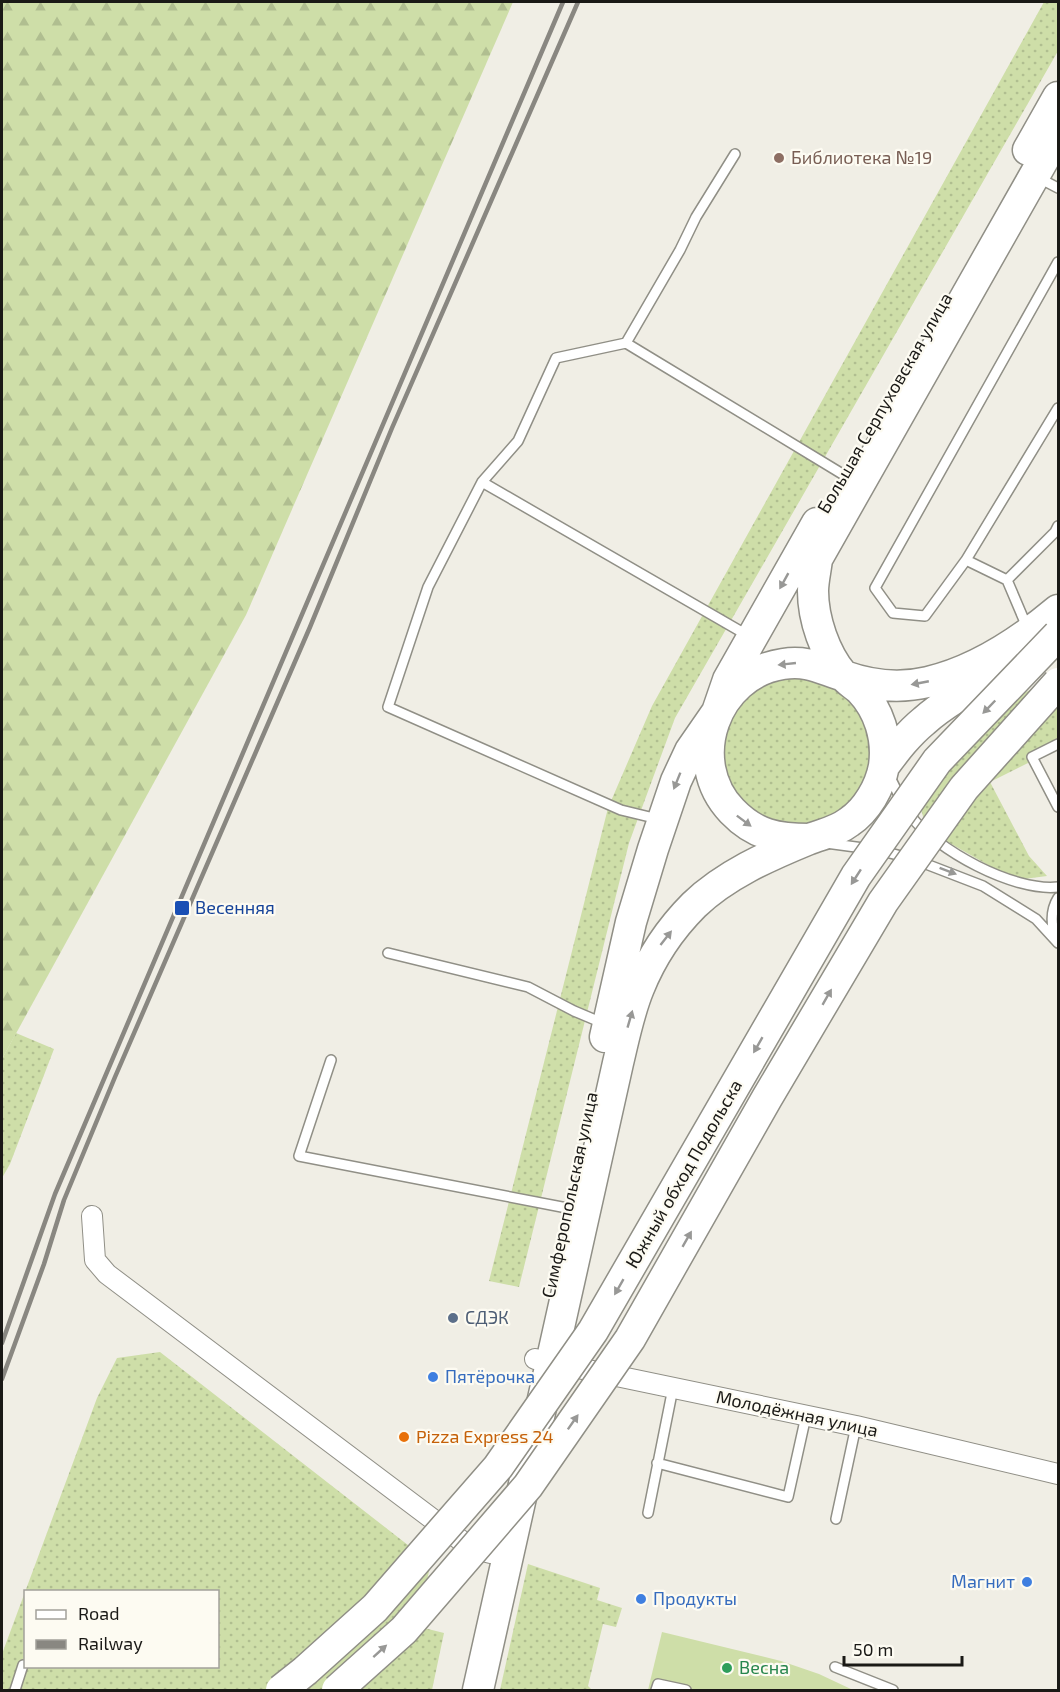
<svg xmlns="http://www.w3.org/2000/svg" width="1060" height="1692" viewBox="0 0 1060 1692" font-family="'Exo 2',sans-serif">
<style>
.grass{fill:url(#grass-dots);fill-rule:evenodd}
.forest{fill:url(#forest-firs)}
.pitch{fill:#cedea8}
.lines{fill:none;stroke-linecap:round;stroke-linejoin:round}
.service-casing{stroke:#908f86;stroke-width:12}
.minor-casing{stroke:#908f86;stroke-width:22}
.primary-casing{stroke:#908f86;stroke-width:33}
.service{stroke:#fff;stroke-width:9}
.minor{stroke:#fff;stroke-width:20}
.primary{stroke:#fff;stroke-width:30}
.rail{stroke:#898781;stroke-width:4.5}
.primary-bridge-casing{stroke:#908f86;stroke-width:33;stroke-linecap:butt}
.primary-bridge{stroke:#fff;stroke-width:30}
.oneway{fill:#989896}
.education-dot{fill:#8d6e63;stroke:#fdfbf2;stroke-width:2}
.transit-dot{fill:#1a4fb4;stroke:#fdfbf2;stroke-width:2}
.service-dot{fill:#5c6f8a;stroke:#fdfbf2;stroke-width:2}
.shop-dot{fill:#3f7fe0;stroke:#fdfbf2;stroke-width:2}
.food-dot{fill:#e8710a;stroke:#fdfbf2;stroke-width:2}
.leisure-dot{fill:#2e9e5b;stroke:#fdfbf2;stroke-width:2}
.labels{text-anchor:middle;stroke-width:4.5;stroke-linejoin:round;paint-order:stroke}
.education-label{font-size:18px;fill:#785e54;stroke:#fdfbf2;text-anchor:start}
.street-label{font-size:18px;fill:#1a1916;stroke:#fdfbf2}
.transit-label{font-size:18px;fill:#164399;stroke:#fdfbf2;text-anchor:start}
.service-label{font-size:18px;fill:#4e5e75;stroke:#fdfbf2;text-anchor:start}
.shop-label{font-size:18px;fill:#366cbe;stroke:#fdfbf2;text-anchor:start}
.food-label{font-size:18px;fill:#c56008;stroke:#fdfbf2;text-anchor:start}
.leisure-label{font-size:18px;fill:#27864d;stroke:#fdfbf2;text-anchor:start}
</style>
<defs>
<pattern id="grass-dots" width="8" height="8" patternUnits="userSpaceOnUse" patternTransform="scale(1.5)"><rect width="8" height="8" fill="#cedea8"/><path d="M2 2h.1M6 6h.1" fill="none" stroke="#b0be90" stroke-width="1.8" stroke-linecap="round"/></pattern>
<pattern id="forest-firs" width="22" height="20" patternUnits="userSpaceOnUse" patternTransform="scale(1.5)"><rect width="22" height="20" fill="#cedea8"/><path d="M5 1l3.5 6h-7zM16 11l3.5 6h-7z" fill="#b0be90"/></pattern>
</defs>
<rect width="100%" height="100%" fill="#f0eee5"/>
<path class="grass" d="M 1044,2 L 1058,2 L 1058,51 L 675,718 L 629,843 L 519,1287 L 489,1281 L 608,808 L 652,706 Z
M 1058,676 L 1058,748 L 990,782 L 1029,856 L 1047,876 L 1024,879 L 1002,873 L 939,837 L 925,823 L 919,803 L 950,730 Z
M721 752a75 75 0 1 1 150 0a75 75 0 1 1-150 0Z
M 16,1033 L 54,1049 L 10,1164 L 2,1178 L 2,1059 Z
M 160,1352 L 431,1563 L 416,1626 L 444,1633 L 432,1690 L 2,1690 L 2,1654 L 97,1398 L 117,1358 ZM 26,1592 L 218,1592 L 218,1666 L 26,1666 Z
M 528,1564 L 600,1588 L 597,1600 L 622,1608 L 616,1627 L 603,1624 L 588,1686 L 592,1690 L 500,1690 Z"/>
<path class="forest" d="M 2,2 L 513,2 L 246,615 L 2,1059 Z"/>
<path class="pitch" d="M 662,1632 L 781,1661 L 819,1674 L 853,1690 L 648,1690 Z"/>
<g class="lines">
<g class="service-casing">
<path id="service" d="M 1037,177 L 1058,188
M 626,343 L 680,250 L 696,217 L 735,154
M 482,482 L 747,635
M 966,560 L 925,616 L 893,613 L 875,588 L 1058,262
M 1007,580 L 1055,532 L 1058,526
M 1027,627 L 1007,580 L 966,560 L 1058,408
M 1058,744 L 1032,757 L 1058,807
M 888,774 C 896,787 901,803 910,815 C 936,850 1014,892 1058,887
M 658,819 L 621,810 L 388,707 L 428,587 L 482,482 L 518,441 L 556,358 L 626,343 L 844,475
M 826,843 L 878,850 L 913,859 L 983,886 L 1036,919 L 1058,943
M 1056,939 C 1051,925 1050,911 1058,898
M 388,953 L 528,987 L 574,1011 L 605,1024
M 331,1060 L 299,1156 L 567,1208
M 657,1463 L 788,1497 L 806,1416
M 648,1513 L 673,1388
M 836,1519 L 856,1426
M 835,1667 L 893,1690
M 15,1690 L 23,1665
M 656,1690 L 658,1684 L 686,1690"/>
</g>
<g class="minor-casing">
<path id="minor" d="M 92,1216 L 95,1260 L 107,1274 L 459,1539 L 475,1549 L 491,1553
M 535,1359 L 856,1426 L 1058,1474"/>
</g>
<g class="primary-casing">
<path id="primary" d="M 1028,150 L 1058,97
M 884,766 C 896,750 908,734 924,721 C 948,700 979,684 1006,668
M 810,839 C 777,839 755,835 732,811 C 684,761 715,674 783,664 C 808,660 821,669 844,676 C 872,686 899,689 928,682 C 976,671 1021,641 1058,610
M 605,1037 L 631,922 L 653,849 L 676,781 L 690,751 L 717,712 L 728,680 L 817,523
M 478,1690 L 618,1063 C 624,1038 629,1012 639,988 C 651,958 670,929 694,905 C 725,875 768,856 807,840 C 822,834 836,832 849,822 C 867,810 880,787 884,766 C 888,738 879,710 860,690 C 855,685 847,681 843,675 C 825,654 813,619 813,591 C 813,581 816,569 817,559 L 1058,134"/>
</g>
<use href="#service" class="service"/>
<use href="#minor" class="minor"/>
<use href="#primary" class="primary"/>
<path class="rail" d="M 2,1343 L 55,1194 L 563,2
M 2,1379 L 44,1264 L 64,1200 L 115,1077 L 310,627 L 392,428 L 578,2"/>
<g class="primary-bridge-casing">
<path id="primary-bridge" d="M 281,1690 L 305,1671 L 375,1608 L 498,1467 L 593,1331 L 856,876 L 937,761 L 1058,635
M 337,1690 L 404,1630 L 528,1486 L 630,1339 L 767,1098 L 883,902 L 964,788 L 1058,683"/>
</g>
<use href="#primary-bridge" class="primary-bridge"/>
</g>
<defs><path id="oneway-solid" d="M-6-.8H1V-3.2L6.5 0L1 3.2V.8H-6Z" transform="scale(1.5)"/></defs>
<g class="oneway">
<use href="#oneway-solid" transform="translate(784 581) rotate(119)"/>
<use href="#oneway-solid" transform="translate(787 664) rotate(174)"/>
<use href="#oneway-solid" transform="translate(920 683) rotate(169)"/>
<use href="#oneway-solid" transform="translate(989 707) rotate(134)"/>
<use href="#oneway-solid" transform="translate(677 781) rotate(112)"/>
<use href="#oneway-solid" transform="translate(744 821) rotate(37)"/>
<use href="#oneway-solid" transform="translate(948 871) rotate(21)"/>
<use href="#oneway-solid" transform="translate(856 877) rotate(123)"/>
<use href="#oneway-solid" transform="translate(666 938) rotate(-52)"/>
<use href="#oneway-solid" transform="translate(827 997) rotate(-60)"/>
<use href="#oneway-solid" transform="translate(630 1019) rotate(-74)"/>
<use href="#oneway-solid" transform="translate(758 1045) rotate(120)"/>
<use href="#oneway-solid" transform="translate(687 1239) rotate(-60)"/>
<use href="#oneway-solid" transform="translate(619 1287) rotate(120)"/>
<use href="#oneway-solid" transform="translate(573 1422) rotate(-55)"/>
<use href="#oneway-solid" transform="translate(380 1651) rotate(-42)"/>
</g>
<circle class="education-dot" cx="779" cy="158" r="6"/>
<rect class="transit-dot" x="174" y="900" width="16" height="16" rx="3"/>
<circle class="service-dot" cx="453" cy="1318" r="6"/>
<g class="shop-dot">
<circle cx="433" cy="1377" r="6"/>
<circle cx="1027" cy="1582" r="6"/>
<circle cx="641" cy="1599" r="6"/>
</g>
<circle class="food-dot" cx="404" cy="1437" r="6"/>
<circle class="leisure-dot" cx="727" cy="1668" r="6"/>
<g class="labels">
<g class="education-label">
<text x="791" y="164">Библиотека №19</text>
</g>
<g class="street-label">
<text transform="translate(885 403) rotate(-60)" y="6">Большая Серпуховская улица</text>
<text transform="translate(684 1174) rotate(-60)" y="6">Южный обход Подольска</text>
<text transform="translate(570 1195) rotate(-78)" y="6">Симферопольская улица</text>
<text transform="translate(797 1414) rotate(12)" y="6">Молодёжная улица</text>
</g>
<g class="transit-label">
<text x="195" y="914">Весенняя</text>
</g>
<g class="service-label">
<text x="465" y="1324">СДЭК</text>
</g>
<g class="shop-label">
<text x="445" y="1383">Пятёрочка</text>
<text x="1015" y="1588" text-anchor="end">Магнит</text>
<text x="653" y="1605">Продукты</text>
</g>
<g class="food-label">
<text x="416" y="1443">Pizza Express 24</text>
</g>
<g class="leisure-label">
<text x="739" y="1674">Весна</text>
</g>
</g>
<rect width="1060" height="1692" fill="none" stroke="#1a1916" stroke-width="6"/>
<rect x="24" y="1590" width="195" height="78" fill="#fdfbf2" stroke="#a2a19a" stroke-width="1.5"/>
<rect x="36" y="1610" width="30" height="9" fill="#ffffff" stroke="#a2a19a" stroke-width="1.5"/>
<text x="78" y="1620" font-size="18" fill="#1a1916">Road</text>
<rect x="36" y="1640" width="30" height="9" fill="#898781" stroke="#a2a19a" stroke-width="1.5"/>
<text x="78" y="1650" font-size="18" fill="#1a1916">Railway</text>
<path d="M844 1656v9h118v-9" fill="none" stroke="#1a1916" stroke-width="3"/>
<text x="853" y="1656" font-size="18" fill="#1a1916" stroke="#fdfbf2" stroke-width="4.5" paint-order="stroke">50 m</text>
</svg>
